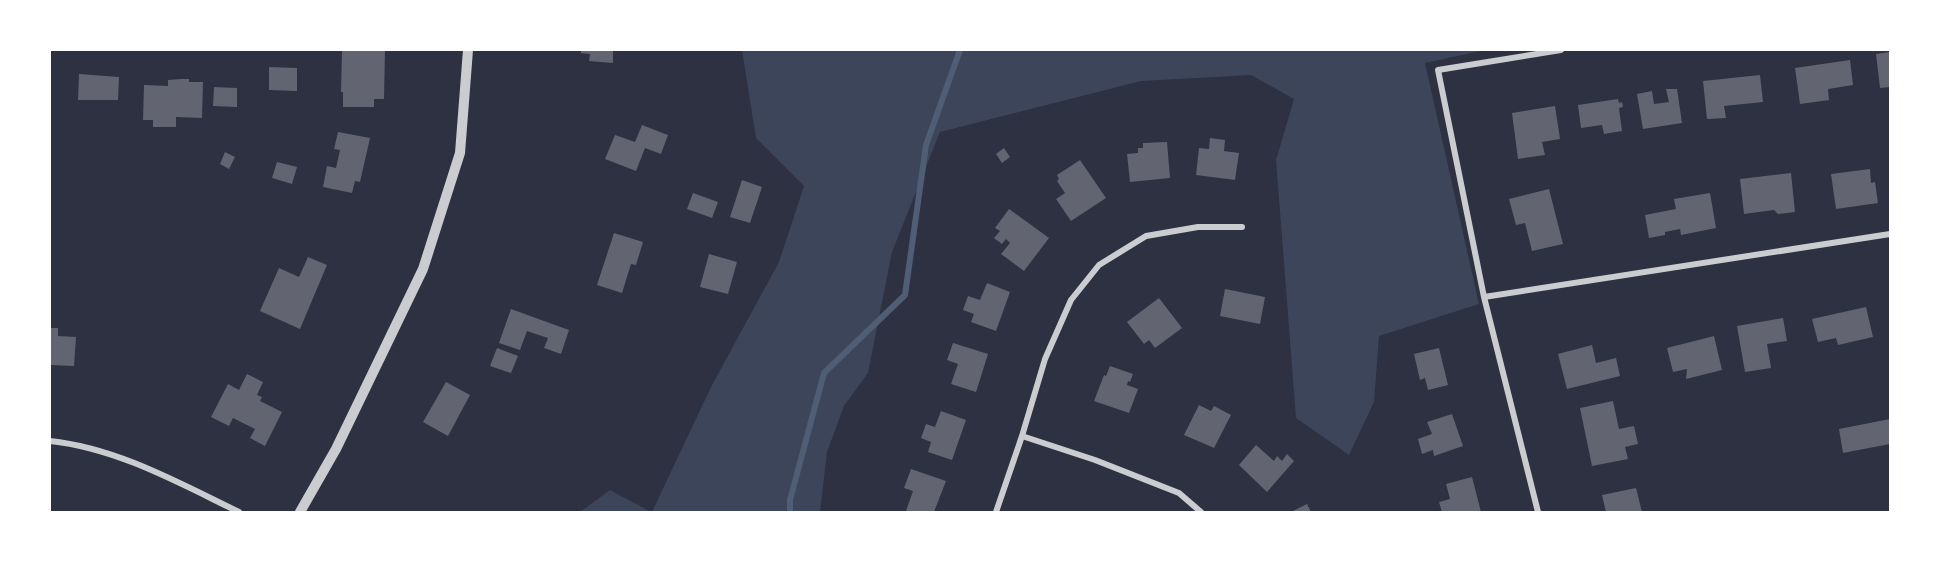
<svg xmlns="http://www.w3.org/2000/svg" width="1940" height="562" viewBox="0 0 1940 562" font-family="'Crimson Pro',serif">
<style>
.green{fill:#3c4559}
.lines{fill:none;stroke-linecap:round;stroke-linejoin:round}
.stream{stroke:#4f5d75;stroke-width:6}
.building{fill:#626471}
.minor{stroke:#caccd0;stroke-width:6}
.tertiary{stroke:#caccd0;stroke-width:10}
</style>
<rect width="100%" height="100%" fill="#2d3142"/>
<path class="green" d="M 742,50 L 1485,50 L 1425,63 L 1479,304 L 1379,336 L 1374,402 L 1349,455 L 1296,418 L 1276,160 L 1294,99 L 1251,75 L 1141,81 L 940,132 L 892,252 L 868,373 L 844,406 L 827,452 L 820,512 L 652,512 L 711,387 L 779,262 L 804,186 L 756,138 Z
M 610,490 L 651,512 L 652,512 L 580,512 Z"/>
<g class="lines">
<path class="stream" d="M 790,512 L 790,500 L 824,373 L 905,295 L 926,145 L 960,50"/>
</g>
<path class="building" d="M 342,50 L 385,50 L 384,99 L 374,99 L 374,107 L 343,107 L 343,92 L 341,92 Z
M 581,50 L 613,50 L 613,63 L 589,61 L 590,54 L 581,53 Z
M 1890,52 L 1890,87 L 1880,88 L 1876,54 Z
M 1850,60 L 1853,85 L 1828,89 L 1829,100 L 1800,104 L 1795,68 Z
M 269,67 L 297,68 L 297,91 L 269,90 Z
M 79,74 L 119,77 L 118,100 L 78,100 Z
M 1760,75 L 1763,102 L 1724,106 L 1726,118 L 1707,119 L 1703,81 Z
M 181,79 L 189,79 L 189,82 L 203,82 L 202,118 L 176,117 L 176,127 L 153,127 L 153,120 L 143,120 L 144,85 L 168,86 L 168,80 Z
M 214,87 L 237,88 L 237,107 L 213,106 Z
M 1666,89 L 1677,89 L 1682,123 L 1643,129 L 1637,94 L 1652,91 L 1654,104 L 1669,102 Z
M 1618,99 L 1619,103 L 1622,102 L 1623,107 L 1619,108 L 1622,131 L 1604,134 L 1602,125 L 1581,128 L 1578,105 Z
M 1555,106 L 1560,139 L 1542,142 L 1545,155 L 1518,159 L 1512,113 Z
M 642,125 L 668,135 L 661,154 L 645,148 L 636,171 L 605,159 L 615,135 L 635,142 Z
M 338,132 L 370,138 L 360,182 L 355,181 L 352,193 L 323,187 L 327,166 L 336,168 L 340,150 L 334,149 Z
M 1210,138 L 1225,140 L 1224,151 L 1239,153 L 1235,180 L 1196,175 L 1199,148 L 1209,149 Z
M 1167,142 L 1170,178 L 1130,182 L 1127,154 L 1138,153 L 1138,148 L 1143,148 L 1143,143 Z
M 1004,148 L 1010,157 L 1002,163 L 996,154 Z
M 225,152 L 235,157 L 229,169 L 220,164 Z
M 1080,160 L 1106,198 L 1071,221 L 1056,199 L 1065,193 L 1057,181 L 1059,179 L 1057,175 Z
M 277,162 L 297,167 L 292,184 L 272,178 Z
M 1870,169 L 1871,183 L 1875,182 L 1878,203 L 1836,209 L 1831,174 Z
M 1791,173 L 1795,212 L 1778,214 L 1774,210 L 1744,214 L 1740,179 Z
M 742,180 L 762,187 L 750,223 L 730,217 Z
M 1549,189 L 1563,244 L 1532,251 L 1525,223 L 1516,225 L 1509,199 Z
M 693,193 L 718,202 L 712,218 L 687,209 Z
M 1710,193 L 1716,228 L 1681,235 L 1680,229 L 1665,232 L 1665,235 L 1649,238 L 1645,215 L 1676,209 L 1674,199 Z
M 1009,209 L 1049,238 L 1024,271 L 1001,254 L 1010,243 L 1006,239 L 1002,244 L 994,238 L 1000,231 L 995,228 Z
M 614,233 L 643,242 L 636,265 L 631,264 L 622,293 L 597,285 Z
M 709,254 L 737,262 L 728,294 L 700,287 Z
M 308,257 L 327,265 L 300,329 L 260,311 L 279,268 L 299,277 Z
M 987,283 L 1010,292 L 996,331 L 971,322 L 974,314 L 963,310 L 968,296 L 980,300 Z
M 1225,289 L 1265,297 L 1260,324 L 1220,316 Z
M 1159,298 L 1182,328 L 1155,348 L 1149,340 L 1144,344 L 1127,322 Z
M 1866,307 L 1873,337 L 1838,345 L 1836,338 L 1818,342 L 1812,319 Z
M 511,309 L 569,330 L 561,354 L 544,348 L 548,338 L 527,331 L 520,350 L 499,343 Z
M 1783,318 L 1787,341 L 1767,344 L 1771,368 L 1745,372 L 1737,326 Z
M 50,328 L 58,328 L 58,336 L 76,337 L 74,366 L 50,365 Z
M 1714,336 L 1722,370 L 1686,379 L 1687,369 L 1673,372 L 1667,348 Z
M 953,343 L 988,354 L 976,392 L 951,384 L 958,364 L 947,360 Z
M 1592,345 L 1596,363 L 1616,358 L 1620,376 L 1567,389 L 1558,354 Z
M 497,348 L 518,356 L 511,373 L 490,366 Z
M 1439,348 L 1448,385 L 1428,390 L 1425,378 L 1420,380 L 1414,354 Z
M 1110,366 L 1133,374 L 1130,382 L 1128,381 L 1127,385 L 1138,389 L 1129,413 L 1094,401 L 1104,375 L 1106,376 Z
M 247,374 L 263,382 L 257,395 L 262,397 L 260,401 L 282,412 L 265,446 L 250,438 L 255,429 L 233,418 L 229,426 L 211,417 L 228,384 L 239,390 Z
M 446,382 L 470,395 L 448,436 L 423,422 Z
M 1613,401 L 1619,429 L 1634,426 L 1638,444 L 1625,447 L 1628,459 L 1592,466 L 1580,408 Z
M 1199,405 L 1211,411 L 1214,406 L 1231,415 L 1214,448 L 1184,435 Z
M 941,411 L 966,420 L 952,460 L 928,452 L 931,442 L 921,438 L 926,424 L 935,427 Z
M 1452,414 L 1463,446 L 1434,456 L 1433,450 L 1422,454 L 1418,439 L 1432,434 L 1427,422 Z
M 1890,419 L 1890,444 L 1843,453 L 1839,429 Z
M 1256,445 L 1274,461 L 1277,456 L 1282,461 L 1287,454 L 1294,461 L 1267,492 L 1239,465 Z
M 911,469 L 946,481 L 934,512 L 906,511 L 913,491 L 904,488 Z
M 1472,477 L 1481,512 L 1442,512 L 1439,502 L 1450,499 L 1446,484 Z
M 1636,488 L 1642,512 L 1606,512 L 1602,495 Z
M 1307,504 L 1311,512 L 1291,512 Z"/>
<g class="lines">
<path class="minor" d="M 1484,297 L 1890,234
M 1022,436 L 1095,460 L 1179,493 L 1201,512
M 50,441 C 117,448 179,483 239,512
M 996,512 L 1022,436 L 1045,359 L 1071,300 L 1099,265 L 1146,236 L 1198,227 L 1242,227
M 1538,512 L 1484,297 L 1438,70 L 1561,50"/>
<path class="tertiary" d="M 300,512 L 336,449 L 423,269 L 460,153 L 468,50"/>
</g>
<rect width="1940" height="562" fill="none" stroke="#ffffff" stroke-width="102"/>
</svg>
